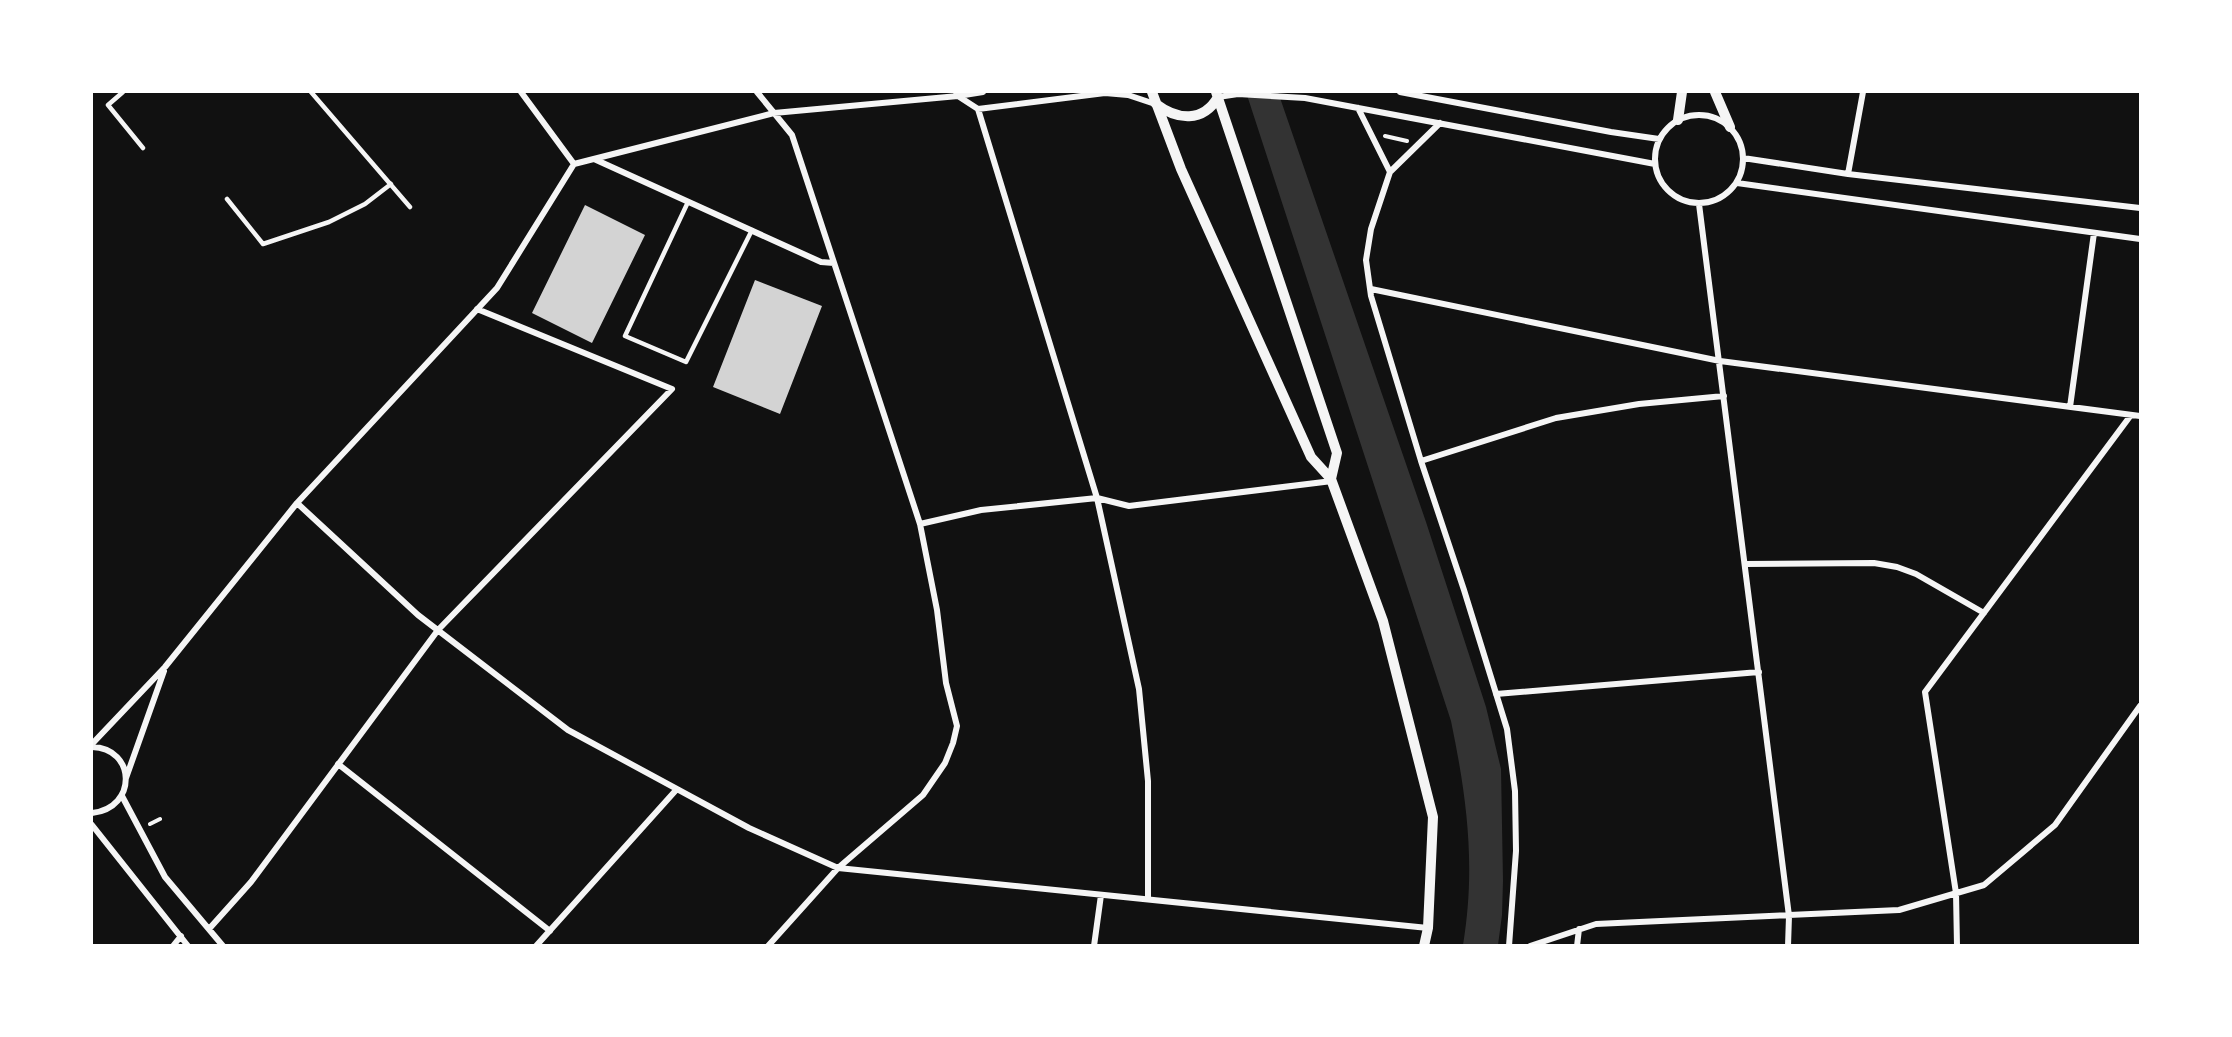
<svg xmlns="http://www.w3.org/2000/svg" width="2232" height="1037" viewBox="0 0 2232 1037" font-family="'Open Sans',sans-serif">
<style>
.water{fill:#333}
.building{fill:#d3d3d3}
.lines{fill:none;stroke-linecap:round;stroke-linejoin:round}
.path{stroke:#f5f5f5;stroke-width:4}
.service{stroke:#f5f5f5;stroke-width:4.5}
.minor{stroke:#f5f5f5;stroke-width:6}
.tertiary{stroke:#f5f5f5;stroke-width:10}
</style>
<rect width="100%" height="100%" fill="#111"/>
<path class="water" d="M 1246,92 L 1278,92 L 1426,522 L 1486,707 L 1501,769 L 1503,881 L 1502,915 L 1498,945 L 1463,945 C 1476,867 1467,798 1451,721 Z"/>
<path class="building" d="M 585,205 L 645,235 L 592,343 L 532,313 Z
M 755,280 L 822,306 L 780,414 L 713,387 Z"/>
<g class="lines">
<path class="path" d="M 1385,136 L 1407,141
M 150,824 L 160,819"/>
<path class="service" d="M 123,92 L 108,105 L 143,148
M 311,92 L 410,207
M 227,199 L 263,244 L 329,222 L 365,204 L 391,184
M 688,202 L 625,336 L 686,362 L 752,230"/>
<path class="minor" d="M 521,92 L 574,164 L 774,113 L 958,96 L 983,92
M 757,92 L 792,135 L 920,524
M 956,92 L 958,96 L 978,109 L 1097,498 L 1139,689 L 1148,781 L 1148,899
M 1400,92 L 1611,132 L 1659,139
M 1218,97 L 1238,94 L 1305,98 L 1655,164
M 1358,108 L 1390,172
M 978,109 L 1105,93 L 1128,95 L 1155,104
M1655 159a44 44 0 1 1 88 0a44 44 0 1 1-88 0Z
M 1440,123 L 1390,172 L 1371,229 L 1366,260 L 1371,296 L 1421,461 L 1464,590 L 1507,729 L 1515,791 L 1516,851 L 1509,946
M 1743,158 L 1848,174 L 2140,208
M 594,159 L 821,262 L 834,263
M 1848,174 L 1863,92
M 1737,183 L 2140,239
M 1699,204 L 1789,916 L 1788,946
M 1371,289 L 1720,361 L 2140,416
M 2070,407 L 2094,233
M 1421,461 L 1556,418 L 1639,404 L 1724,396
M 297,503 L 418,615 L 568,730 L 749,828 L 838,868 L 1428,928
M 1745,564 L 1874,563 L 1897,567 L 1916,574 L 1984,613
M 1496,694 L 1759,672
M 92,744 L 165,667 L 297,503 L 497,288 L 574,164
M 92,747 C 136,748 138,808 92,813
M 338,764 L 550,931
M 126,778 L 164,671
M 122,796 L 165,877 L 223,946
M 92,825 L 188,946
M 209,929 L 251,882 L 438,630 L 672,389 L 477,309
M 173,946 L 181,936
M 536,946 L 677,789
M 768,946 L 838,868 L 923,795 L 945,763 L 953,743 L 957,726 L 946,683 L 937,610 L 920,524 L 981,510 L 1097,498 L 1129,506 L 1332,481
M 1094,946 L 1101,895
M 1530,946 L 1596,924 L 1899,910 L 1984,885 L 2055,825 L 2140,706
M 1577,946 L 1579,929
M 1957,946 L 1956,893 L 1925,692 L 2131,415"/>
<path class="tertiary" d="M 1152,92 L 1181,169 L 1311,457 L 1331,479 L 1383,621 L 1433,817 L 1428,928 L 1424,946
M 1216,92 L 1337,453 L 1331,479
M 1715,92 L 1730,127
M 1156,104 C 1177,120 1203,123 1218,97
M 1678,120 L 1682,92"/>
</g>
<rect width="2232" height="1037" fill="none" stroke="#ffffff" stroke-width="186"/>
</svg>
